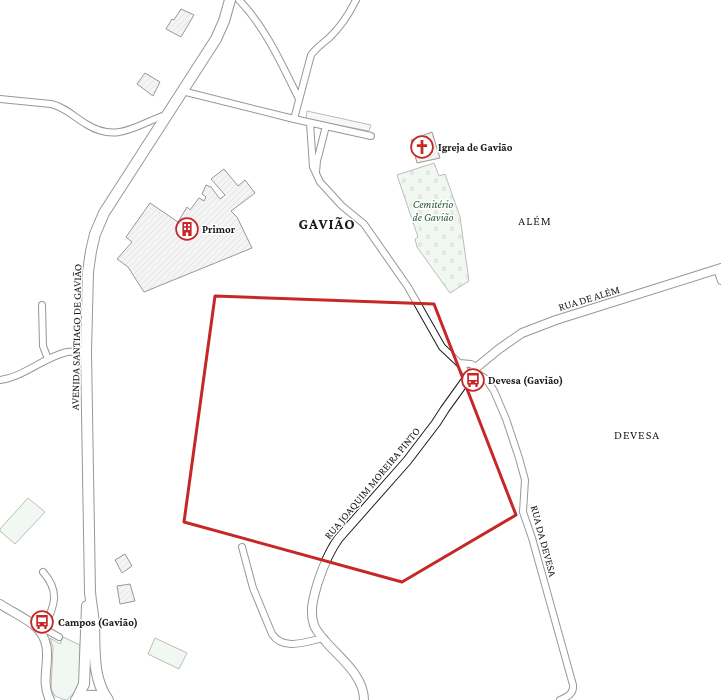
<svg xmlns="http://www.w3.org/2000/svg" width="721" height="700" viewBox="0 0 721 700" font-family="'Crimson Pro',serif">
<style>
.green{fill:#e0efe3;stroke:#6a6a6a}
.cemetery{fill:url(#cemetery-stones);stroke:#6a6a6a}
.parking{fill:#ededed;stroke:#6a6a6a}
.building{fill:url(#building-hatch);stroke:#1a1a1a}
.lines{fill:none;stroke-linecap:round;stroke-linejoin:round}
.minor-casing{stroke:#1a1a1a;stroke-width:8}
.tertiary-casing{stroke:#1a1a1a;stroke-width:10}
.primary-casing{stroke:#1a1a1a;stroke-width:12}
.minor{stroke:#fff;stroke-width:6}
.tertiary{stroke:#fff;stroke-width:8}
.primary{stroke:#fff;stroke-width:10}
.marked{fill:none;stroke:#c62828;stroke-width:3;stroke-linejoin:round}
.labels{text-anchor:middle;stroke-width:3;stroke-linejoin:round;paint-order:stroke}
.poi-label{font-size:11px;font-weight:bold;fill:#1a1a1a;stroke:#fff;text-anchor:start}
.park-label{font-size:11px;font-style:italic;fill:#2b5a34;stroke:#fff}
.street-label{font-size:11px;fill:#1a1a1a;stroke:#fff}
.neighbourhood-label{font-size:12px;letter-spacing:1px;fill:#1a1a1a;stroke:#fff}
.district-label{font-size:15px;font-weight:bold;letter-spacing:1px;fill:#1a1a1a;stroke:#fff}
</style>
<defs>
<pattern id="cemetery-stones" width="16" height="16" patternUnits="userSpaceOnUse"><rect width="16" height="16" fill="#e0efe3"/><path d="M2 7V4a2 2 0 0 1 4 0v3zM10 15v-3a2 2 0 0 1 4 0v3z" fill="#c0ccc2"/></pattern>
<pattern id="building-hatch" width="6" height="6" patternUnits="userSpaceOnUse"><rect width="6" height="6" fill="#e6e6e6"/><path d="M-1 1l2-2M0 6l6-6M5 7l2-2" fill="none" stroke="#c5c5c5"/></pattern>
</defs>
<rect width="100%" height="100%" fill="#fff"/>
<path class="green" d="M 28,498 L 45,512 L 15,544 L 0,531 L 0,529 Z
M 63,637 L 80,645 L 80,686 L 67,700 L 62,699 L 55,696 L 51,689 L 53,647 L 50,638 L 60,644 Z
M 155,638 L 187,653 L 179,669 L 148,654 Z"/>
<path class="cemetery" d="M 434,163 L 439,176 L 445,174 L 460,217 L 469,281 L 450,293 L 417,247 L 415,239 L 418,237 L 397,175 Z"/>
<path class="parking" d="M 307,111 L 371,125 L 369,131 L 306,119 Z"/>
<path class="building" d="M 181,9 L 194,15 L 181,37 L 166,29 L 172,19 L 174,20 Z
M 145,73 L 160,82 L 153,96 L 137,84 Z
M 432,132 L 440,158 L 417,163 L 411,140 Z
M 224,169 L 238,186 L 245,180 L 255,193 L 231,211 L 237,217 L 252,248 L 144,292 L 128,267 L 117,259 L 132,242 L 126,237 L 150,203 L 178,222 L 187,207 L 190,210 L 199,198 L 204,201 L 206,197 L 202,194 L 206,185 L 211,187 L 220,199 L 225,195 L 211,179 Z
M 125,554 L 132,566 L 122,573 L 115,560 Z
M 130,584 L 135,601 L 120,604 L 117,586 Z"/>
<g class="lines">
<g class="minor-casing">
<path id="minor" d="M 239,0 C 266,28 282,65 299,99
M 182,91 L 294,119 L 371,136
M 0,99 L 51,104 C 65,107 74,117 86,124 C 118,144 137,124 168,114
M 294,119 L 311,55 C 316,48 322,44 329,38 C 341,27 349,14 356,0
M 310,123 L 313,167 L 320,182 L 342,206 L 364,224 L 408,287 L 442,347 L 459,363 L 464,369 L 468,377
M 316,172 L 317,161 L 326,126
M 717,269 L 721,281
M 42,305 L 43,346 L 48,359
M 459,363 L 471,364 L 477,367
M 474,371 L 486,379 L 494,391 L 506,419 L 519,458 L 525,480 L 523,512 L 532,538 L 573,685 C 574,694 567,697 560,700
M 0,380 C 24,377 44,357 67,352 C 73,351 80,352 86,352
M 242,547 L 253,588 L 272,634 C 283,651 306,642 323,638
M 43,572 C 61,592 54,607 44,628
M 41,627 L 59,637"/>
</g>
<g class="tertiary-casing">
<path id="tertiary" d="M 0,604 C 10,611 28,619 36,627 C 59,650 37,675 50,700
M 364,700 C 364,676 341,659 326,642 C 322,637 316,631 314,625 C 309,610 314,596 318,582 C 323,567 329,551 339,538 L 407,461 L 436,423 L 445,409 L 468,377 L 477,367 L 499,349 L 522,333 L 556,320 L 721,268"/>
</g>
<g class="primary-casing">
<path id="primary" d="M 77,699 L 84,684 L 87,606
M 76,700 C 87,694 96,694 107,700
M 108,700 C 92,678 95,649 94,624 C 93,613 91,603 90,592 L 86,352 L 88,272 L 91,251 L 95,234 L 104,213 L 216,39 L 224,21 L 230,0"/>
</g>
<use href="#minor" class="minor"/>
<use href="#tertiary" class="tertiary"/>
<use href="#primary" class="primary"/>
</g>
<path d="M0 0H721V700H0ZM 215,296 L 434,304 L 516,515 L 402,582 L 184,522 Z" fill="#fff" fill-opacity=".55" fill-rule="evenodd"/>
<path class="marked" d="M 215,296 L 434,304 L 516,515 L 402,582 L 184,522 Z"/>
<defs>
<g id="church-ring" transform="scale(1.15)"><circle r="9.5" fill="#fff" stroke="#c62828" stroke-width="1.5"/><path d="M-1.2-6h2.4v3.5h3.3v2.4h-3.3V6h-2.4V-.1h-3.3v-2.4h3.3Z" fill="#c62828"/></g>
<g id="building-ring" transform="scale(1.15)"><circle r="9.5" fill="#fff" stroke="#c62828" stroke-width="1.5"/><path d="M-4-6H4V6H1V3H-1V6H-4ZM-2.5-4.3h1.7v1.8h-1.7ZM.8-4.3h1.7v1.8H.8ZM-2.5-1h1.7V.8h-1.7ZM.8-1h1.7V.8H.8Z" fill="#c62828"/></g>
<g id="bus-ring" transform="scale(1.15)"><circle r="9.5" fill="#fff" stroke="#c62828" stroke-width="1.5"/><path d="M-5-6H5V4H4V6H2V4H-2V6H-4V4H-5ZM-3.5-4V0h7V-4ZM-3.5 1.2v1.5H-2V1.2ZM2 1.2v1.5H3.5V1.2Z" fill="#c62828"/></g>
</defs>
<g fill-rule="evenodd">
<use href="#church-ring" x="422" y="147"/>
<use href="#building-ring" x="187" y="229"/>
<use href="#bus-ring" x="473" y="380"/>
<use href="#bus-ring" x="42" y="622"/>
</g>
<g class="labels">
<g class="poi-label">
<text x="438" y="151">Igreja de Gavião</text>
<text x="202" y="233">Primor</text>
<text x="488" y="384">Devesa (Gavião)</text>
<text x="58" y="626">Campos (Gavião)</text>
</g>
<g class="park-label">
<text x="433" y="208">Cemitério<tspan x="433" dy="13">de Gavião</tspan></text>
</g>
<g class="street-label">
<text transform="translate(589 298) rotate(-17)" y="4">RUA DE ALÉM</text>
<text transform="translate(76 337) rotate(-89)" y="4">AVENIDA SANTIAGO DE GAVIÃO</text>
<text transform="translate(372 483) rotate(-50)" y="4">RUA JOAQUIM MOREIRA PINTO</text>
<text transform="translate(544 541) rotate(75)" y="4">RUA DA DEVESA</text>
</g>
<g class="neighbourhood-label">
<text x="535" y="225">ALÉM</text>
<text x="637" y="439">DEVESA</text>
</g>
<g class="district-label">
<text x="327" y="229">GAVIÃO</text>
</g>
</g>
</svg>
